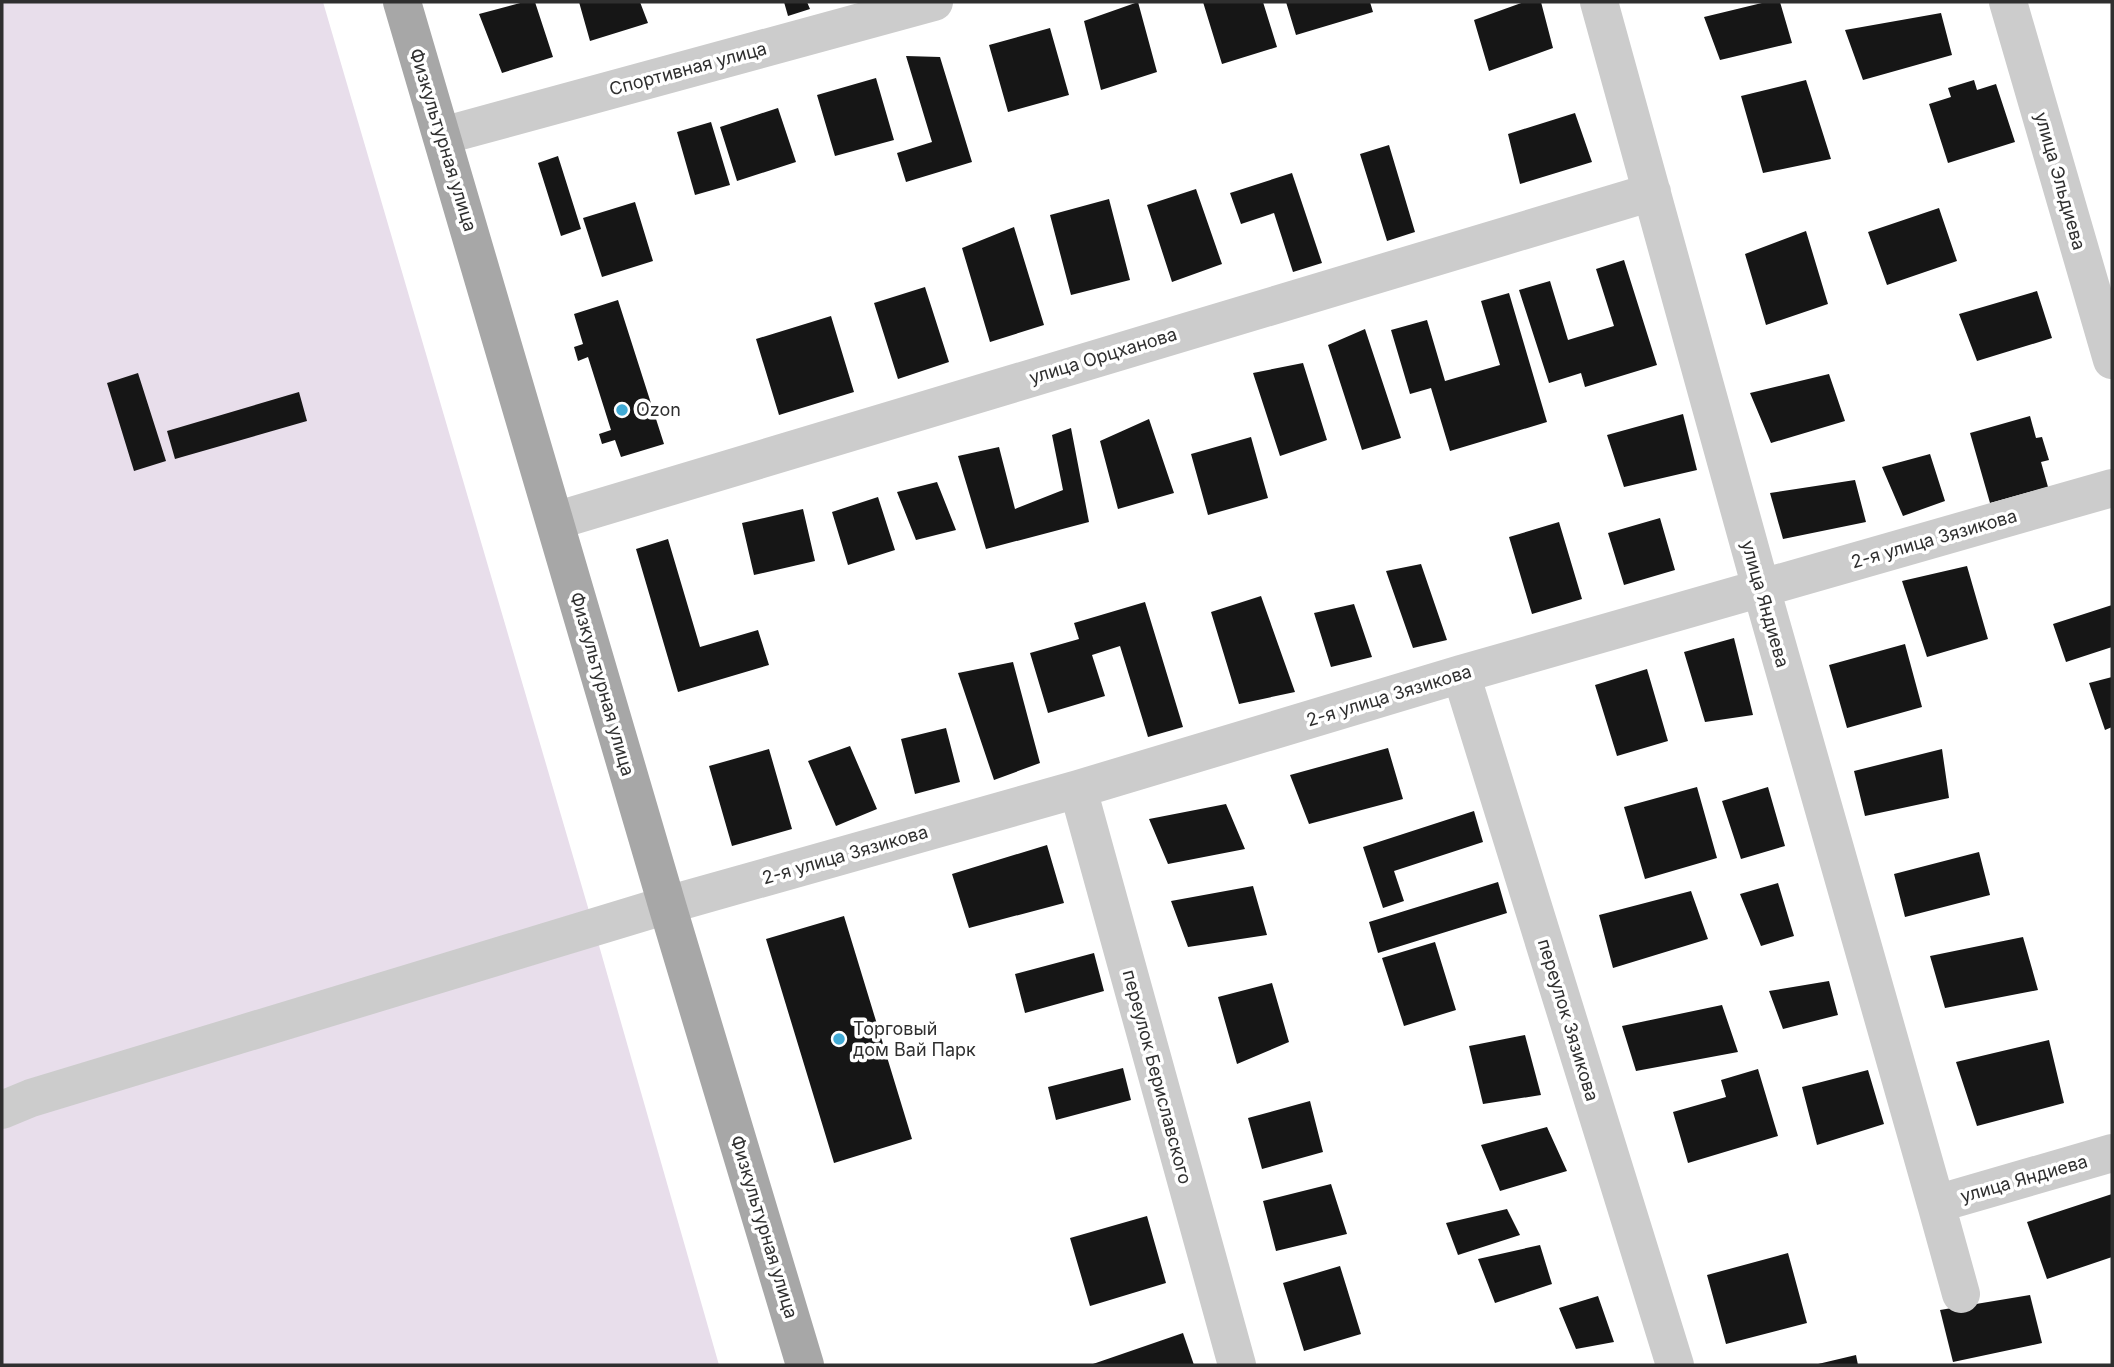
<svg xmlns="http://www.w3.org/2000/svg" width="2114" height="1367" viewBox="0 0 2114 1367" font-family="Inter,sans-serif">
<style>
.green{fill:#e8deeb}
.building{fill:#161616}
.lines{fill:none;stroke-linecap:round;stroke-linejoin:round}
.minor{stroke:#ccc;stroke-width:38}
.major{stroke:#a7a7a7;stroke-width:38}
.poi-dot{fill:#41aad5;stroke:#fff;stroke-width:2.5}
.labels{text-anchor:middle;stroke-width:7;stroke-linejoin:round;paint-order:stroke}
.street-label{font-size:18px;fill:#2f2f2f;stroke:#fff}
.poi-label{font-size:18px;fill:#2f2f2f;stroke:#fff;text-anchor:start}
</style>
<rect width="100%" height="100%" fill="#fff"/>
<path class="green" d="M 2,2 L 323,2 L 594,928 L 719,1365 L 2,1365 Z"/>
<path class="building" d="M 524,2 L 535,2 L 553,57 L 502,73 L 479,14 Z
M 579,2 L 640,2 L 648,23 L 590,41 Z
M 784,2 L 807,2 L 810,9 L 788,16 Z
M 1138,2 L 1157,72 L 1101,90 L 1084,21 Z
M 1203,2 L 1263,2 L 1277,47 L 1222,64 Z
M 1286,2 L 1370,2 L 1373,12 L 1296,35 Z
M 1524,2 L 1541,2 L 1553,48 L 1489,71 L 1474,20 Z
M 1766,2 L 1780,2 L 1792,43 L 1720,60 L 1704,17 Z
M 1941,13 L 1952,55 L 1863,80 L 1845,30 Z
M 1050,28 L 1069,95 L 1008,112 L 989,45 Z
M 906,56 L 940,57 L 972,162 L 906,182 L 897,153 L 932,142 Z
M 876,78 L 894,140 L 835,156 L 817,95 Z
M 1806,80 L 1831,159 L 1763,173 L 1741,96 Z
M 1974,80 L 1977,90 L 1996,84 L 2015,142 L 1948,163 L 1929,104 L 1951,97 L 1948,88 Z
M 778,108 L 796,162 L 737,181 L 720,127 Z
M 1575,113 L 1592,162 L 1520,184 L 1508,134 Z
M 711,122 L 730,185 L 695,195 L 677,132 Z
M 1389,145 L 1415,232 L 1387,241 L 1360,154 Z
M 558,156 L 581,229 L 561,236 L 538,163 Z
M 1292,173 L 1322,263 L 1293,272 L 1274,213 L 1241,224 L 1230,193 Z
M 1196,189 L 1222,264 L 1172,282 L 1147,205 Z
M 1109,199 L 1130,280 L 1071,295 L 1050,215 Z
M 635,202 L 653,261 L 602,277 L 583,218 Z
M 1939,208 L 1957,261 L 1887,285 L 1868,232 Z
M 1014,227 L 1044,325 L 990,342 L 962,248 Z
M 1806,231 L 1828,304 L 1766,325 L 1745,254 Z
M 1624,260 L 1657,365 L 1585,387 L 1581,373 L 1549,383 L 1519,290 L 1550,281 L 1568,340 L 1614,326 L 1596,269 Z
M 925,287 L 949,362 L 898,379 L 874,303 Z
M 2037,291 L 2052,338 L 1977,361 L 1959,314 Z
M 1509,293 L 1547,422 L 1450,451 L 1431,388 L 1410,394 L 1391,330 L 1427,320 L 1445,381 L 1500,365 L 1481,301 Z
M 618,300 L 664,444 L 621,457 L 615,440 L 602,444 L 599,434 L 611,430 L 588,357 L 578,361 L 574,347 L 583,344 L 574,314 Z
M 831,316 L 854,392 L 779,415 L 756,339 Z
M 1365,329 L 1401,438 L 1362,450 L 1328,345 Z
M 1303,363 L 1327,440 L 1280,456 L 1253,373 Z
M 138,373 L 166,461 L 134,471 L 107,383 Z
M 1829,374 L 1845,421 L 1771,443 L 1750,393 Z
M 299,392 L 307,421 L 175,459 L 167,431 Z
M 1683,414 L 1697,470 L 1624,487 L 1607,435 Z
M 2030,416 L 2036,438 L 2042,437 L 2049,460 L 2041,462 L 2048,487 L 1990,503 L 1970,433 Z
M 1149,419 L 1174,493 L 1118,509 L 1100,441 Z
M 1071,428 L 1089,522 L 986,549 L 958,456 L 999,447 L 1015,509 L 1063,490 L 1052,435 Z
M 1251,437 L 1268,498 L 1208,515 L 1191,454 Z
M 1930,454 L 1945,501 L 1903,516 L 1882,467 Z
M 1855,480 L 1866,522 L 1783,539 L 1770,493 Z
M 937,482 L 956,530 L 916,540 L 897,492 Z
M 878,497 L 895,550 L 848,565 L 832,512 Z
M 803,509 L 815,561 L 754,575 L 742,523 Z
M 1660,518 L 1675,570 L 1624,585 L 1608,533 Z
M 1559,522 L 1582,599 L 1532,614 L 1509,537 Z
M 668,539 L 700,647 L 758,630 L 769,665 L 678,692 L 636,549 Z
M 1421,564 L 1447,640 L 1413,648 L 1386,571 Z
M 1967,566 L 1988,639 L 1927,657 L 1902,581 Z
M 1261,596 L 1295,692 L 1239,704 L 1211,612 Z
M 1145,602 L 1183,727 L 1148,737 L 1120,646 L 1092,655 L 1105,696 L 1048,713 L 1030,653 L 1079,639 L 1074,623 Z
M 1354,604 L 1372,657 L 1331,667 L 1314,613 Z
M 2112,605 L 2112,647 L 2066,662 L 2053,624 Z
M 1734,638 L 1753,715 L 1705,722 L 1684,652 Z
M 1905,644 L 1922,707 L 1847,728 L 1829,665 Z
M 1013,662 L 1040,763 L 994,780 L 958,673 Z
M 1647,669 L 1668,741 L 1617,756 L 1595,685 Z
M 2112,677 L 2112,727 L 2105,730 L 2089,683 Z
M 946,728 L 960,782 L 915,794 L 901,739 Z
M 850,746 L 877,809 L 836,826 L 808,761 Z
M 1388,748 L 1403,799 L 1309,824 L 1290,775 Z
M 769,749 L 792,829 L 732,846 L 709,766 Z
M 1942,749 L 1949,798 L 1865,816 L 1854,771 Z
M 1697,787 L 1717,858 L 1645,879 L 1624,807 Z
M 1768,787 L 1785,846 L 1741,859 L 1722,801 Z
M 1226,804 L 1245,849 L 1168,864 L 1149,819 Z
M 1474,811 L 1483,842 L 1394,871 L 1404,901 L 1383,908 L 1363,847 Z
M 1047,845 L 1064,903 L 969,928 L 952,874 Z
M 1979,852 L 1990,895 L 1905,917 L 1894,874 Z
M 1498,882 L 1507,913 L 1378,953 L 1369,922 Z
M 1778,883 L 1794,936 L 1761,946 L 1740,894 Z
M 1253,886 L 1267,935 L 1188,947 L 1171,901 Z
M 1691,891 L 1708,939 L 1613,968 L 1599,915 Z
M 844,916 L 912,1139 L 834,1163 L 766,939 Z
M 2023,937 L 2038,990 L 1945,1008 L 1930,956 Z
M 1435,942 L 1456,1010 L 1404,1026 L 1382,958 Z
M 1094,953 L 1104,991 L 1025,1013 L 1015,974 Z
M 1829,981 L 1838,1015 L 1783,1029 L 1769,991 Z
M 1272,983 L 1289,1042 L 1237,1064 L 1218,997 Z
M 1722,1005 L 1738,1052 L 1636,1071 L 1622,1026 Z
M 1525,1035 L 1541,1095 L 1483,1104 L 1469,1046 Z
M 2049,1040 L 2064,1103 L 1977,1126 L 1956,1062 Z
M 1123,1068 L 1131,1100 L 1056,1120 L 1048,1087 Z
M 1758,1069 L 1778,1136 L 1688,1163 L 1673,1112 L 1726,1097 L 1721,1080 Z
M 1868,1070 L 1884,1124 L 1817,1145 L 1802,1087 Z
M 1310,1101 L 1323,1152 L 1262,1169 L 1248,1118 Z
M 1547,1127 L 1567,1171 L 1500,1191 L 1481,1145 Z
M 1331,1184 L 1347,1234 L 1276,1251 L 1263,1201 Z
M 2112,1194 L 2112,1257 L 2047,1279 L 2027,1222 Z
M 1507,1209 L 1520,1235 L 1458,1255 L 1446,1223 Z
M 1147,1216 L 1166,1283 L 1090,1306 L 1070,1238 Z
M 1540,1245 L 1552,1284 L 1495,1303 L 1478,1259 Z
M 1788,1253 L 1807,1323 L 1726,1344 L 1707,1275 Z
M 1340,1266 L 1361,1334 L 1304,1351 L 1283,1283 Z
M 2030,1295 L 2042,1343 L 1953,1362 L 1940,1310 Z
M 1598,1296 L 1614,1342 L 1576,1349 L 1559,1308 Z
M 1183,1333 L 1194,1365 L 1090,1365 Z
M 1856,1355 L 1858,1365 L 1818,1365 L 1818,1364 Z"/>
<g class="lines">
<path class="minor" d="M 1599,2 L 1761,588 L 1936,1204 L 2112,1153
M 2008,2 L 2112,360
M 442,136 L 934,2
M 555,521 L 1652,192
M 1461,674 L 1675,1365
M 1078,789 L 1237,1365
M 2,1110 L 31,1098 L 667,905 L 1078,789 L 1461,674 L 2112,488
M 1936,1204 L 1961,1294"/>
<path class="major" d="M 402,2 L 667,905 L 805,1365"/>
</g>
<g class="poi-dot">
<circle cx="622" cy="410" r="7"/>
<circle cx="839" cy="1039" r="7"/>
</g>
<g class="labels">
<g class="street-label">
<text transform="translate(688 69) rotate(-15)" y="6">Спортивная улица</text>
<text transform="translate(443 140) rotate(73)" y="6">Физкультурная улица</text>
<text transform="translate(2060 181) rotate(74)" y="6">улица Эльдиева</text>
<text transform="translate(1103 356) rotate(-17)" y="6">улица Орцханова</text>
<text transform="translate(1934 539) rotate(-16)" y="6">2-я улица Зязикова</text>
<text transform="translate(1765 604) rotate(74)" y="6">улица Яндиева</text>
<text transform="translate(602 684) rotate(74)" y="6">Физкультурная улица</text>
<text transform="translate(1389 696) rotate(-17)" y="6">2-я улица Зязикова</text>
<text transform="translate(845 855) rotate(-16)" y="6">2-я улица Зязикова</text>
<text transform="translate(1568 1020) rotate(73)" y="6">переулок Зязикова</text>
<text transform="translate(1157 1077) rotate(75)" y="6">переулок Бериславского</text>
<text transform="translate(2024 1179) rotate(-16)" y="6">улица Яндиева</text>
<text transform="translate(764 1227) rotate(73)" y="6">Физкультурная улица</text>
</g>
<g class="poi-label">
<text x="636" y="416">Ozon</text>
<text x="853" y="1035">Торговый<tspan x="853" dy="21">дом Вай Парк</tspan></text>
</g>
</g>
<rect width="2114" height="1367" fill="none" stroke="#2f2f2f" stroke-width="7"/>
</svg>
